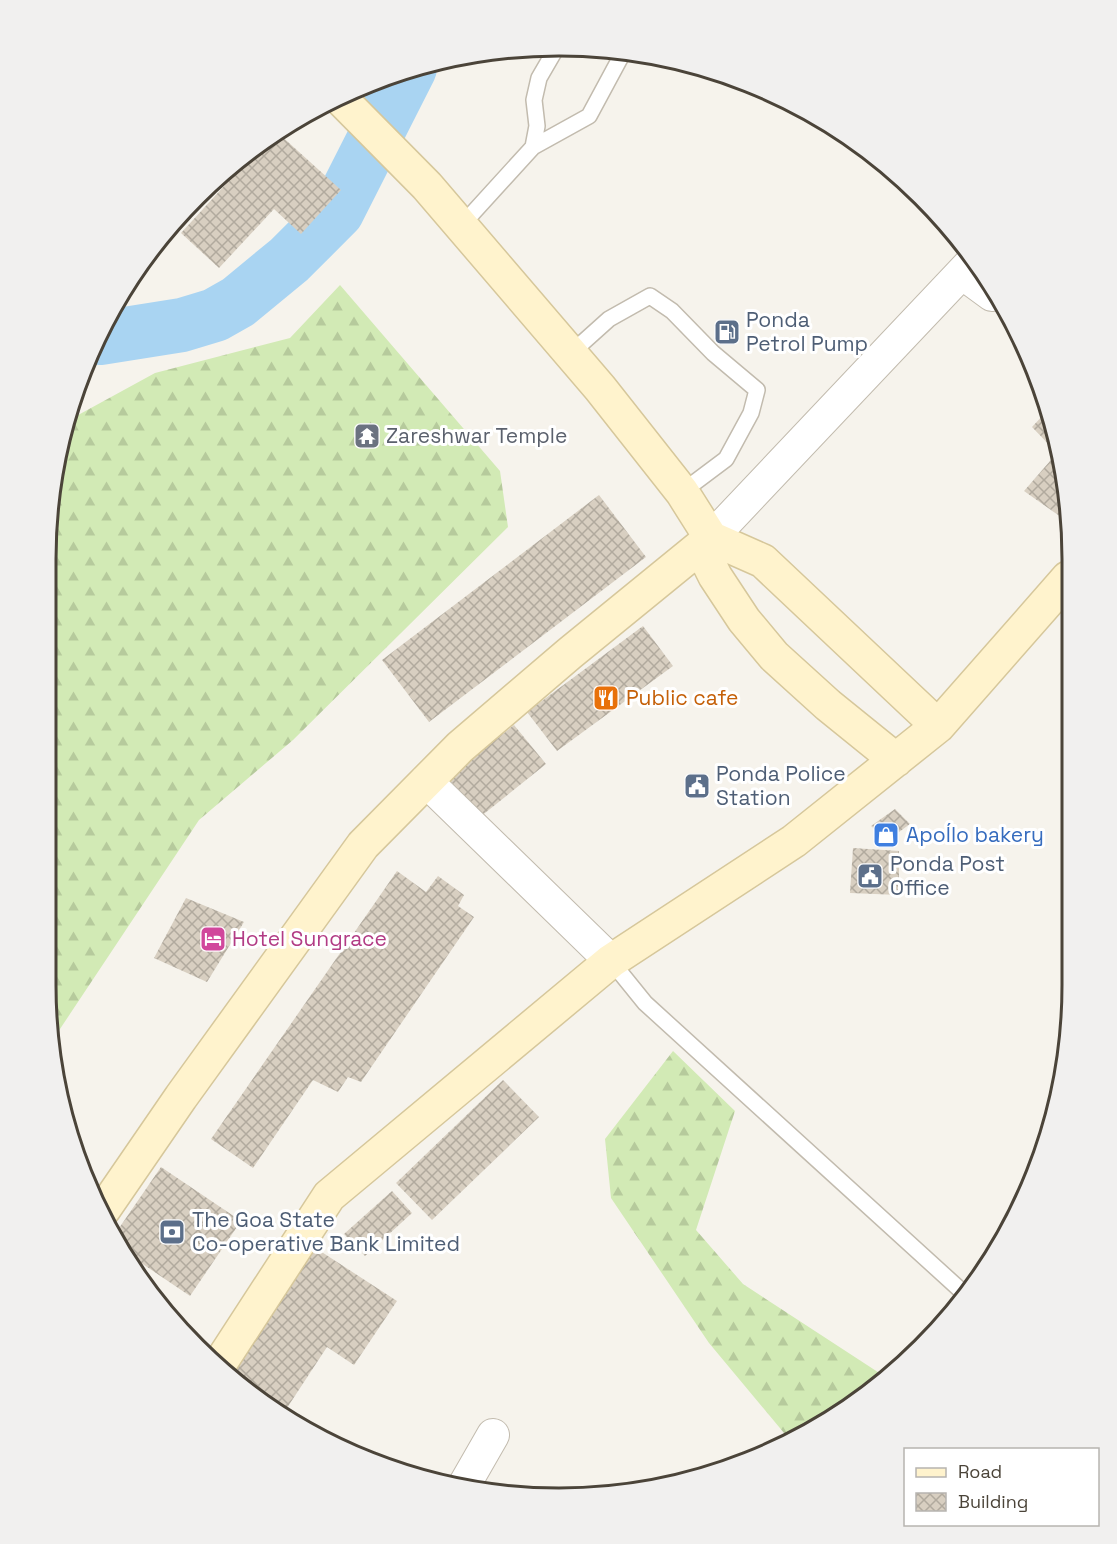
<svg xmlns="http://www.w3.org/2000/svg" width="1117" height="1544" viewBox="0 0 1117 1544" font-family="'Space Grotesk',sans-serif">
<style>
.forest{fill:url(#forest-firs)}
.lines{fill:none;stroke-linecap:round;stroke-linejoin:round}
.river{stroke:#a9d4f2;stroke-width:54}
.building{fill:url(#building-cross-hatch)}
.service-casing{stroke:#c2bbae;stroke-width:18}
.minor-casing{stroke:#c2bbae;stroke-width:34}
.secondary-casing{stroke:#d6c79b;stroke-width:36}
.service{stroke:#fff;stroke-width:15}
.minor{stroke:#fff;stroke-width:32}
.secondary{stroke:#fff3cd;stroke-width:33}
.labels{text-anchor:middle;stroke-width:6;stroke-linejoin:round;paint-order:stroke}
.service-label{font-size:21px;fill:#4e5e75;stroke:#fff;text-anchor:start}
.worship-label{font-size:21px;fill:#5b616d;stroke:#fff;text-anchor:start}
.food-label{font-size:21px;fill:#c56008;stroke:#fff;text-anchor:start}
.shop-label{font-size:21px;fill:#366cbe;stroke:#fff;text-anchor:start}
.hotel-label{font-size:21px;fill:#b23c85;stroke:#fff;text-anchor:start}
.rim{fill:none;stroke:#4b4439;stroke-width:3}
</style>
<defs>
<pattern id="forest-firs" width="22" height="20" patternUnits="userSpaceOnUse" patternTransform="scale(1.5)"><rect width="22" height="20" fill="#d2eab5"/><path d="M5 1l3.5 6h-7zM16 11l3.5 6h-7z" fill="#b6ca9c"/></pattern>
<pattern id="building-cross-hatch" width="8" height="8" patternUnits="userSpaceOnUse" patternTransform="scale(1.5)"><rect width="8" height="8" fill="#d8cfc1"/><path d="M0 0l8 8M0 8l8-8" fill="none" stroke="#b1aa9e"/></pattern>
</defs>
<rect width="100%" height="100%" fill="#f6f3ec"/>
<path class="forest" d="M 340,285 L 500,471 L 508,527 L 293,740 L 199,820 L 52,1041 L 45,985 L 45,558 L 55,458 L 69,420 L 155,373 L 290,338 Z
M 673,1051 L 735,1111 L 696,1230 L 743,1284 L 887,1378 L 789,1439 L 709,1343 L 611,1198 L 605,1139 Z"/>
<g class="lines">
<path class="river" d="M 100,338 L 182,325 L 215,315 L 238,302 L 289,260 L 337,212 L 410,68"/>
</g>
<path class="building" d="M 277,132 L 341,190 L 301,234 L 274,209 L 219,268 L 181,233 L 269,137 Z
M 1046,412 L 1068,491 L 1068,522 L 1024,491 L 1057,453 L 1032,427 Z
M 599,495 L 646,557 L 429,722 L 382,660 Z
M 643,626 L 673,666 L 557,751 L 527,712 Z
M 514,725 L 546,764 L 480,817 L 448,778 Z
M 895,809 L 910,824 L 888,840 L 871,826 Z
M 853,848 L 899,851 L 899,895 L 850,893 Z
M 397,871 L 426,892 L 438,876 L 464,895 L 458,906 L 474,917 L 361,1082 L 348,1077 L 338,1092 L 313,1080 L 253,1168 L 211,1139 Z
M 186,898 L 244,922 L 207,982 L 154,958 Z
M 503,1080 L 539,1117 L 432,1220 L 396,1183 Z
M 161,1167 L 241,1221 L 190,1296 L 122,1250 L 115,1234 Z
M 392,1191 L 412,1213 L 365,1256 L 344,1234 Z
M 314,1247 L 397,1301 L 354,1365 L 327,1347 L 283,1414 L 228,1377 Z"/>
<g class="lines">
<g class="service-casing">
<path id="service" d="M 533,147 L 537,126 L 534,100 L 539,78 L 557,47
M 461,226 L 533,147 L 589,116 L 624,51
M 570,354 L 609,319 L 650,296 L 672,311 L 713,353 L 757,390 L 751,413 L 726,459 L 682,492
M 611,961 L 645,1003 L 967,1296"/>
</g>
<g class="minor-casing">
<path id="minor" d="M 962,273 L 992,295
M 711,538 L 971,263
M 426,781 L 611,961
M 462,1489 L 493,1435"/>
</g>
<g class="secondary-casing">
<path id="secondary" d="M 339,97 L 427,186 L 600,388 L 682,492 L 711,538 L 763,561 L 938,726
M 711,538 L 709,564 L 715,576 L 744,620 L 774,656 L 828,705 L 896,760
M 104,1209 L 181,1097 L 363,845 L 460,747 L 570,653 L 711,538
M 217,1368 L 329,1196 L 611,961 L 794,841 L 938,726 L 1068,578"/>
</g>
<use href="#service" class="service"/>
<use href="#minor" class="minor"/>
<use href="#secondary" class="secondary"/>
</g>
<defs>
<g id="fuel-square" transform="scale(1.35)"><rect x="-9" y="-9" width="18" height="18" rx="4" fill="#5c6f8a" stroke="#fff"/><path d="M-5.5-6h7V0h2V4h1.3V-2.5L3-4.5l.8-.8L6-3V5H2.5V1h-1V6h-7ZM-4.2-4.7v3.2H.2V-4.7Z" fill="#fff"/></g>
<g id="temple-square" transform="scale(1.35)"><rect x="-9" y="-9" width="18" height="18" rx="4" fill="#6b7280" stroke="#fff"/><path d="M0-6L5-2H3V0L6.5 2.5H4V6H1.5V3h-3V6H-4V2.5H-6.5L-3 0V-2H-5Z" fill="#fff"/></g>
<g id="restaurant-square" transform="scale(1.35)"><rect x="-9" y="-9" width="18" height="18" rx="4" fill="#e8710a" stroke="#fff"/><path d="M-5-6h1v4h1v-4h1v4h1v-4h1v5L-1.5 .5V6h-2V.5L-5-1ZM5-6V6H3V1.5H1.5Q1.5-4 5-6Z" fill="#fff"/></g>
<g id="civic-square" transform="scale(1.35)"><rect x="-9" y="-9" width="18" height="18" rx="4" fill="#5c6f8a" stroke="#fff"/><path d="M-.6-6.5H3V-4.5H.6V-3L4-1V1h2V6H-6V1h2V-1L-.6-3ZM-1.2 2.5V6h2.4V2.5Z" fill="#fff"/></g>
<g id="shop-square" transform="scale(1.35)"><rect x="-9" y="-9" width="18" height="18" rx="4" fill="#3f7fe0" stroke="#fff"/><path d="M-5-2.5h2.3a2.7 3.5 0 0 1 5.4 0H5L5.5 6h-11ZM-1.5-2.5h3a1.5 2.3 0 0 0-3 0Z" fill="#fff"/></g>
<g id="hotel-square" transform="scale(1.35)"><rect x="-9" y="-9" width="18" height="18" rx="4" fill="#d1479c" stroke="#fff"/><path d="M-6-4.5h1.5V1H6V5H4.5V3h-9V5H-6ZM-4 0a1.8 1.8 0 1 1 3.6 0ZM.5 0V-2.5h3Q6-2.5 6 0Z" fill="#fff"/></g>
<g id="bank-square" transform="scale(1.35)"><rect x="-9" y="-9" width="18" height="18" rx="4" fill="#5c6f8a" stroke="#fff"/><path d="M-6-4H6V4H-6ZM0-2.3a2.3 2.3 0 1 0 0 4.6a2.3 2.3 0 1 0 0-4.6Z" fill="#fff"/></g>
</defs>
<g fill-rule="evenodd">
<use href="#fuel-square" x="727" y="332"/>
<use href="#temple-square" x="367" y="436"/>
<use href="#restaurant-square" x="606" y="698"/>
<use href="#civic-square" x="697" y="786"/>
<use href="#shop-square" x="886" y="835"/>
<use href="#civic-square" x="870" y="876"/>
<use href="#hotel-square" x="213" y="939"/>
<use href="#bank-square" x="172" y="1232"/>
</g>
<g class="labels">
<g class="service-label">
<text x="746" y="327">Ponda<tspan x="746" dy="24">Petrol Pump</tspan></text>
<text x="716" y="781">Ponda Police<tspan x="716" dy="24">Station</tspan></text>
<text x="890" y="871">Ponda Post<tspan x="890" dy="24">Office</tspan></text>
<text x="192" y="1227">The Goa State<tspan x="192" dy="24">Co-operative Bank Limited</tspan></text>
</g>
<g class="worship-label">
<text x="386" y="443">Zareshwar Temple</text>
</g>
<g class="food-label">
<text x="626" y="705">Public cafe</text>
</g>
<g class="shop-label">
<text x="906" y="842">Apoĺlo bakery</text>
</g>
<g class="hotel-label">
<text x="232" y="946">Hotel Sungrace</text>
</g>
</g>
<path d="M0 0H1117V1544H0ZM559 56H559A503 503 0 0 1 1062 559V985A503 503 0 0 1 559 1488H559A503 503 0 0 1 56 985V559A503 503 0 0 1 559 56Z" fill="#f1f0ef" fill-rule="evenodd"/>
<path class="rim" d="M559 56H559A503 503 0 0 1 1062 559V985A503 503 0 0 1 559 1488H559A503 503 0 0 1 56 985V559A503 503 0 0 1 559 56Z"/>
<rect x="904" y="1448" width="195" height="78" fill="#ffffff" stroke="#b7b4b0" stroke-width="1.5"/>
<rect x="916" y="1468" width="30" height="9" fill="#fff3cd" stroke="#b7b4b0" stroke-width="1.5"/>
<text x="958" y="1478" font-size="18" fill="#4b4439">Road</text>
<rect x="916" y="1493" width="30" height="18" fill="url(#building-cross-hatch)" stroke="#b7b4b0" stroke-width="1.5"/>
<text x="958" y="1508" font-size="18" fill="#4b4439">Building</text>
</svg>
